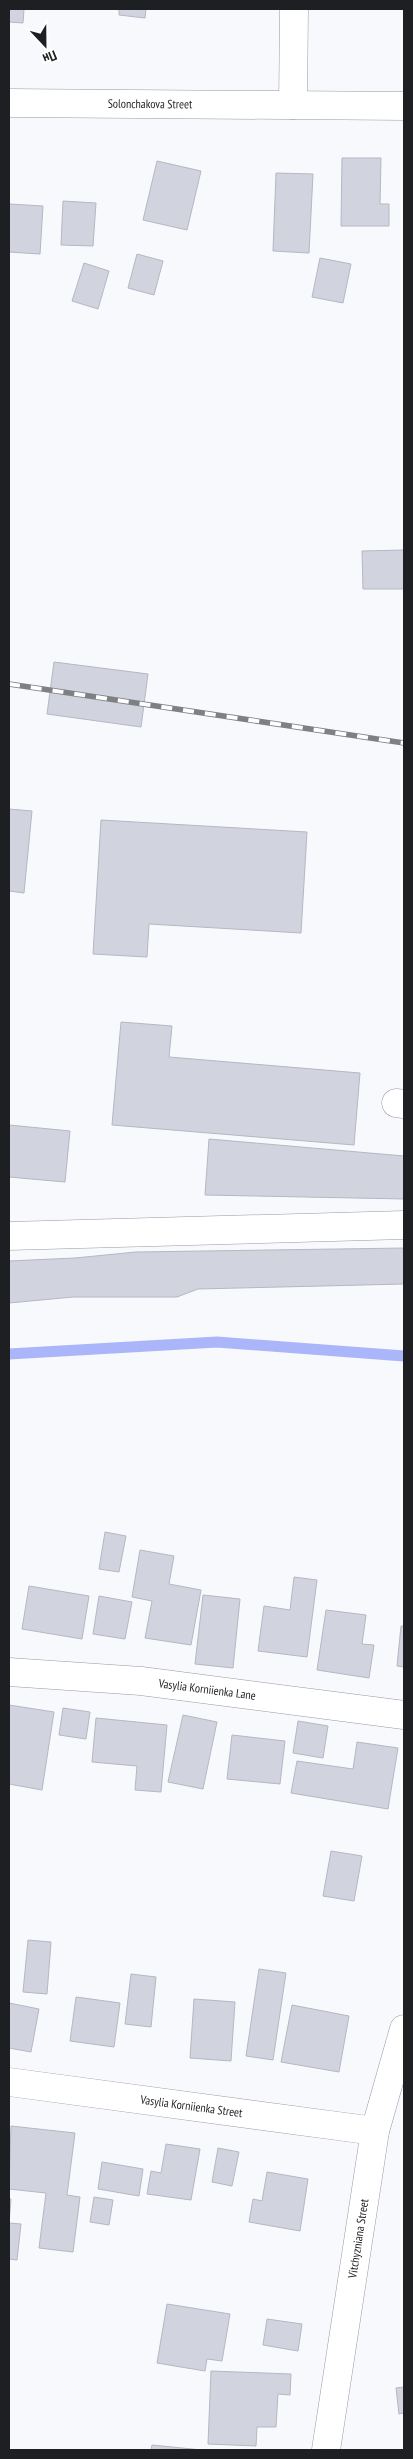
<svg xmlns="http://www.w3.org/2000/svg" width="413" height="2459" viewBox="0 0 413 2459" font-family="'PT Sans Narrow',sans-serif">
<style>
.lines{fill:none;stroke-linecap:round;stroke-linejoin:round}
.stream{stroke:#aab6f9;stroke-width:11}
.building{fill:#d1d3de;stroke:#b5b7c2}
.minor-casing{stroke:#989aa4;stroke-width:29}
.major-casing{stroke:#989aa4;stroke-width:29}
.minor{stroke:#fff;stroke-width:28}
.major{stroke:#fff;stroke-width:28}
.rail-casing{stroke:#7f8084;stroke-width:5.5}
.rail{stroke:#fff;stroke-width:4;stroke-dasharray:11;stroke-linecap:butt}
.labels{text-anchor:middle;stroke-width:5;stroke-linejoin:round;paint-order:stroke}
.street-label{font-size:12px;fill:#1e1f23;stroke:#fff}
</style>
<rect width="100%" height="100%" fill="#f8f9fd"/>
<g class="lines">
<path class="stream" d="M 9,1354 L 217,1342 L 404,1356"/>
</g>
<path class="building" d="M 9,9 L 24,9 L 23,23 L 9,22 Z
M 119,9 L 146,9 L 145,18 L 119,15 Z
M 342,158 L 381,158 L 380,204 L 389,204 L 389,226 L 341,226 Z
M 157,161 L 201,171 L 187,230 L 143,220 Z
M 276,173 L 313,174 L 309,253 L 273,251 Z
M 63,201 L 96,203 L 93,246 L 61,245 Z
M 9,204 L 43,206 L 40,254 L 9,252 Z
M 137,254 L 163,261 L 154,295 L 128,288 Z
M 320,258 L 351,264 L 343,303 L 312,297 Z
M 84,263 L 109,271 L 98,309 L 72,301 Z
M 404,550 L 404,589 L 363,589 L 362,551 Z
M 54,662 L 148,674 L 141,727 L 47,714 Z
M 9,809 L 32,811 L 24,893 L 9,891 Z
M 101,820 L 307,832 L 301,933 L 149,924 L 147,957 L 93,954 Z
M 121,1022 L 172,1026 L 169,1057 L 360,1073 L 354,1145 L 112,1125 Z
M 9,1125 L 70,1131 L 65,1182 L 9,1177 Z
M 209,1139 L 404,1156 L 404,1199 L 205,1195 Z
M 404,1248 L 404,1284 L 198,1289 L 177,1297 L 73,1297 L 9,1303 L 9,1261 L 75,1258 L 136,1252 Z
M 105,1532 L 126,1536 L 119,1572 L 99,1569 Z
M 140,1550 L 174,1556 L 169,1584 L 201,1590 L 191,1645 L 145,1638 L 152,1601 L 132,1597 Z
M 294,1577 L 317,1580 L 307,1657 L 258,1651 L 264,1606 L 290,1610 Z
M 29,1586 L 89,1596 L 82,1639 L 22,1629 Z
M 203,1595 L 240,1599 L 233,1668 L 195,1664 Z
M 99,1596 L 132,1602 L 125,1639 L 93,1634 Z
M 326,1610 L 366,1615 L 362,1644 L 374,1645 L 369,1678 L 317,1670 Z
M 401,1626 L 404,1626 L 404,1667 L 397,1666 Z
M 9,1705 L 54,1712 L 42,1790 L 9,1784 Z
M 63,1708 L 90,1712 L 86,1739 L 59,1735 Z
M 183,1715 L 217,1722 L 203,1789 L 168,1782 Z
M 96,1718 L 167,1725 L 161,1792 L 135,1790 L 137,1766 L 92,1762 Z
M 298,1721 L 328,1726 L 323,1758 L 293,1753 Z
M 232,1735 L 285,1741 L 280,1784 L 227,1779 Z
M 357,1742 L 398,1748 L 388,1809 L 291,1793 L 297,1761 L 353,1769 Z
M 331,1851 L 362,1856 L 354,1901 L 323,1896 Z
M 28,1940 L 51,1942 L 47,1994 L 23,1992 Z
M 259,1969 L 286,1973 L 273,2060 L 246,2056 Z
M 131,1974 L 156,1977 L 151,2027 L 125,2024 Z
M 76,1997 L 120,2003 L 114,2047 L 70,2041 Z
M 194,1999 L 235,2002 L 231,2061 L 190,2058 Z
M 9,2003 L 39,2009 L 31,2052 L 9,2048 Z
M 292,2005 L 349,2016 L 339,2072 L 281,2062 Z
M 11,2126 L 75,2133 L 67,2195 L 80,2197 L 73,2252 L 39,2248 L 46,2193 L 9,2189 Z
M 166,2144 L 200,2149 L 191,2200 L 147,2194 L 151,2171 L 161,2173 Z
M 218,2148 L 239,2152 L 232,2186 L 212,2182 Z
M 102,2162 L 143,2169 L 139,2196 L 98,2189 Z
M 267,2172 L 308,2179 L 300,2231 L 249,2222 L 253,2199 L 262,2201 Z
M 94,2197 L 113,2200 L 109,2225 L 90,2222 Z
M 9,2199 L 11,2199 L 9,2223 L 21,2224 L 17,2260 L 9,2259 Z
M 167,2304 L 230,2314 L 222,2361 L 207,2359 L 205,2371 L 157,2363 Z
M 267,2319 L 302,2324 L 298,2351 L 263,2345 Z
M 211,2371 L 291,2374 L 290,2395 L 278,2394 L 276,2427 L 257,2427 L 256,2446 L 208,2444 Z
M 404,2387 L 404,2413 L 399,2414 L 396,2388 Z
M 152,2445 L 202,2450 L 151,2450 Z"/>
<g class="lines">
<g class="minor-casing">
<g id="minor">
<path d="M 293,105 L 294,9"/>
<path d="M 396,1103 L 404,1104"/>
<path d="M 9,1236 L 404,1225"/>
<path id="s1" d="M 9,1672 L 141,1681 L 404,1715"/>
<path id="s2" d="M 9,2082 L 375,2131"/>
<path id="s3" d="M 326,2450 L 375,2131 L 404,2029"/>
</g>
</g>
<g class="major-casing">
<g id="major">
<path id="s4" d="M 9,103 L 404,106"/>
</g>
</g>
<use href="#minor" class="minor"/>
<use href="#major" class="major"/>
<g class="rail-casing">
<path id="rail" d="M 9,684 L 404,743"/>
</g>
<use href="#rail" class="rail"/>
</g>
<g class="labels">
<g class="street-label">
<text dy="4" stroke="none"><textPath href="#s4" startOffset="141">Solonchakova Street</textPath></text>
<text dy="4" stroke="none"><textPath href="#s1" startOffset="199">Vasylia Korniienka Lane</textPath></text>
<text dy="4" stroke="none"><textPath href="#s2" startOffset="184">Vasylia Korniienka Street</textPath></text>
<text dy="4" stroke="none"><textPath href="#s3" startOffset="214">Vitchyzniana Street</textPath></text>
</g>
</g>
<rect width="413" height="2459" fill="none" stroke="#1e1f23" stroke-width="20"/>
<g transform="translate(45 45) rotate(158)" stroke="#ffffff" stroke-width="4" paint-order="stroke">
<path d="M0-4L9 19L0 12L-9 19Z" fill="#1e1f23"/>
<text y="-8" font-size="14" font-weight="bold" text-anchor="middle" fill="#1e1f23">Пн</text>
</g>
</svg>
